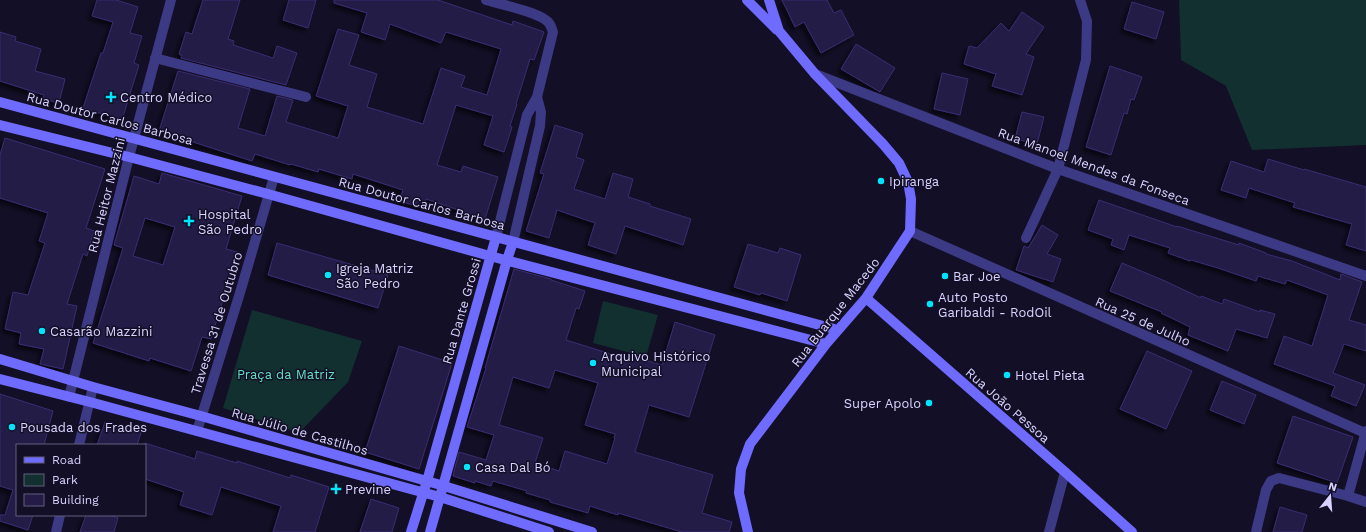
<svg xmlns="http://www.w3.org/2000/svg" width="1366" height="532" viewBox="0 0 1366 532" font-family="'Work Sans',sans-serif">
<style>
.green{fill:#12302f}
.building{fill:#241b47;stroke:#3b2d73;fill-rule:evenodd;filter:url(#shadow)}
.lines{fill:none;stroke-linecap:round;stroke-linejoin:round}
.street{stroke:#3d3a85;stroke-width:10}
.secondary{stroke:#6f6bff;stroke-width:10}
.poi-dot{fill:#00e5ff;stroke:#130f26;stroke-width:1.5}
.labels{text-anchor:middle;stroke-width:3;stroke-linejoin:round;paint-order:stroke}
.poi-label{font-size:13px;fill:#d9d4ff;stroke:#130f26;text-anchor:start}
.street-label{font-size:13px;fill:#d9d4ff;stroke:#130f26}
.park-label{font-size:13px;fill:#5fe0c0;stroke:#130f26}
</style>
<defs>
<filter id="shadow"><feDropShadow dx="-3.5" dy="3.5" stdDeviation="2" flood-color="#0009"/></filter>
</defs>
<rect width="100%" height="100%" fill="#130f26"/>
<path class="green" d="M 1179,0 L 1366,0 L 1366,145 L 1252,150 L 1226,86 L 1181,60 Z
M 603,301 L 658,315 L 646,357 L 593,343 Z
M 252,310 L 362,341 L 348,382 L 299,433 L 223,408 Z"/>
<path class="building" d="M 97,0 L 116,0 L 138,7 L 130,33 L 142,36 L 134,63 L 139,65 L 122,120 L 83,108 L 101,53 L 103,53 L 113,22 L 92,16 Z
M 203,0 L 240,0 L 228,39 L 234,41 L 233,45 L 273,58 L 277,46 L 297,53 L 286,85 L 181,58 L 182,56 L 179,54 L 186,32 L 192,34 Z
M 289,0 L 316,0 L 308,28 L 283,20 Z
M 334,0 L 438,0 L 512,25 L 513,21 L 544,32 L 534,60 L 530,59 L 516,104 L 517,104 L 510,126 L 512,127 L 504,152 L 484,145 L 493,116 L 456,105 L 437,165 L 461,172 L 463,166 L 498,177 L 485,219 L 426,199 L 424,208 L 399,201 L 403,190 L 353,174 L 352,179 L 319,169 L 318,172 L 291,164 L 290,165 L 255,154 L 252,161 L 159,131 L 178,71 L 250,89 L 238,128 L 265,136 L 277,96 L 293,100 L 286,122 L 338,138 L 348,106 L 316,96 L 338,29 L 359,35 L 349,65 L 377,74 L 367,107 L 423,124 L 441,68 L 465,76 L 461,87 L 487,95 L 501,49 L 446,32 L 441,43 L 390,24 L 385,40 L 361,32 L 367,13 L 334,3 Z
M 782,0 L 827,0 L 834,13 L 841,10 L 854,35 L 821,53 L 804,22 L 795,27 Z
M 1132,2 L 1164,12 L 1156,39 L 1124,29 Z
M 1022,12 L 1044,27 L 1026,54 L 1034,57 L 1022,95 L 992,86 L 996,74 L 964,64 L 969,46 L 977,48 L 1001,23 L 1009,31 Z
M 0,32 L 16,37 L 15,41 L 41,49 L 35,71 L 65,79 L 59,103 L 43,99 L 44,95 L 0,81 Z
M 856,44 L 895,68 L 880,92 L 841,69 Z
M 1110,66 L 1142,77 L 1134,100 L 1131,99 L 1127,114 L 1124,113 L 1111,155 L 1086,147 Z
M 942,73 L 968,79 L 960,115 L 934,109 Z
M 1022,112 L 1044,117 L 1037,144 L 1015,139 Z
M 555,125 L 583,134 L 576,157 L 584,160 L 574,189 L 605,199 L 613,173 L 633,179 L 628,197 L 650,204 L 650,206 L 691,219 L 683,245 L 625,226 L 616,254 L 588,245 L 595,223 L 557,210 L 549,238 L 526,231 L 544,174 L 540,173 Z
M 5,138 L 105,169 L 86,228 L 94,231 L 87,256 L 83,254 L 67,304 L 77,306 L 63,369 L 40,364 L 44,349 L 19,344 L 21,333 L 5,329 L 13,292 L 28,295 L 45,243 L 39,241 L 48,213 L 0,198 L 0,155 Z
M 1268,159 L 1304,170 L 1304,169 L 1366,187 L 1366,251 L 1346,245 L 1352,224 L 1293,207 L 1295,203 L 1249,188 L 1246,198 L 1221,190 L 1231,161 L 1264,172 Z
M 162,173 L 242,196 L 226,249 L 237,252 L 228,284 L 211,339 L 202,337 L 191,371 L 150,358 L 149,361 L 93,343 L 123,248 L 114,245 L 134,176 L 159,184 ZM 145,218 L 175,227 L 163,265 L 133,256 Z
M 1099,200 L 1177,227 L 1177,226 L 1239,245 L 1239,243 L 1266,253 L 1266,254 L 1292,261 L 1340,280 L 1341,274 L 1362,282 L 1349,320 L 1366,325 L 1366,351 L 1344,344 L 1333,373 L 1365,385 L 1356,406 L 1331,396 L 1335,386 L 1274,364 L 1284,336 L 1312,346 L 1328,295 L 1287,280 L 1285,284 L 1258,276 L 1256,281 L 1218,268 L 1191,260 L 1190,261 L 1168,253 L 1170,248 L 1129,235 L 1124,250 L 1111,245 L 1113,239 L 1088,230 Z
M 1042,225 L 1058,235 L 1047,254 L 1061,259 L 1053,282 L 1016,270 L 1024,246 L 1028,248 Z
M 277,243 L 388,275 L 378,308 L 268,275 Z
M 748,244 L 778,253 L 780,248 L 801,255 L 787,301 L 761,293 L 760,295 L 734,287 Z
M 1122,263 L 1165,281 L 1201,298 L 1201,296 L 1222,304 L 1224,299 L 1260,312 L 1260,310 L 1275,314 L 1267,338 L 1236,329 L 1228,351 L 1188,335 L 1190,327 L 1161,313 L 1162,312 L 1110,291 Z
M 514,269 L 551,279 L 551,280 L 585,291 L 579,309 L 576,308 L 566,340 L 630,360 L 631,356 L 662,365 L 675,322 L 715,335 L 689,417 L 649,405 L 635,452 L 713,475 L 702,513 L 732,522 L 729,532 L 682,532 L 618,513 L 618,515 L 590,506 L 588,513 L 550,502 L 550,500 L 526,493 L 527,491 L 493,481 L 491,486 L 475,481 L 475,483 L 453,476 L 459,452 L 486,460 L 494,435 L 467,427 L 486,368 L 485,368 ZM 555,370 L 598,383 L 585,425 L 615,434 L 614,438 L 615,438 L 607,464 L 565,451 L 559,471 L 535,463 L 543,438 L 499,425 L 513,377 L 549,388 Z
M 399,346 L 452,363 L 419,469 L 365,452 Z
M 1147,351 L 1192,371 L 1166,429 L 1120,409 Z
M 1222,381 L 1256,395 L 1244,424 L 1210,410 Z
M 0,394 L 53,411 L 44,445 L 17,445 L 17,515 L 33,515 L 28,530 L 0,521 L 0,515 L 5,515 L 13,490 L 0,486 Z
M 1293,416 L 1353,437 L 1337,483 L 1277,463 Z
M 105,422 L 141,433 L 137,445 L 97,445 Z
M 145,443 L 195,459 L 197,451 L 237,463 L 237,461 L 290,478 L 291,475 L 329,487 L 315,532 L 273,532 L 281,506 L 221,487 L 212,515 L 180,505 L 184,492 L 145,479 Z
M 371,499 L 399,508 L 392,532 L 360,532 Z
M 1280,507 L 1307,515 L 1302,532 L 1273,532 Z
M 86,515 L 110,515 L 118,518 L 114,532 L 80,532 Z"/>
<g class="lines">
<path class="street" d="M 486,0 C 500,4 537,12 547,21 C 551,24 551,27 553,32 L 537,97 L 527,115 L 496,237
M 155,58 L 306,97
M 815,74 L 1058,169 L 1366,276
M 910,231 L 1365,433
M 1026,238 L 1058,169 L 1086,60 L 1087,21 L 1080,0
M 513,242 L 540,126 L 541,112 L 537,97
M 69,397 L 129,157 L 171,0
M 197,431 L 239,296 L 274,177
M 79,445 L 93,387
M 1348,496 L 1366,431
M 56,532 L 60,515
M 1049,532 L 1065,472
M 1256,532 L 1266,490 L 1271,481 L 1279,478 L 1348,496 L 1366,502"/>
<path class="secondary" d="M 747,0 L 777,30
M 0,102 L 838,330
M 0,125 L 129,157 L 268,194 L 490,256 L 826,344
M 866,298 L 1065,472 L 1132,532
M 0,359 L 93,387 L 201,416 L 444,486 L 592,532
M 0,379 L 90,402 L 440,497 L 549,532
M 411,532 L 427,481 L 496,237
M 430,532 L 507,260 L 513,242
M 748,532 L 739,493 L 741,469 L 750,444 L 826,344 L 866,298 L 910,231 L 911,199 L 908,182 L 899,163 L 883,144 L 815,74 L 779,31 L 769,0"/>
</g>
<g class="poi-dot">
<path d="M109 91h4v4h4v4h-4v4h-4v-4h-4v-4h4z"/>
<circle cx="881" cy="181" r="4"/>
<path d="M187 215h4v4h4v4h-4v4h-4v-4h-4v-4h4z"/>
<circle cx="328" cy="275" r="4"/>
<circle cx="945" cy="276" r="4"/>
<circle cx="930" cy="304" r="4"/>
<circle cx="42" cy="331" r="4"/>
<circle cx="593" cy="363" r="4"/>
<circle cx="1007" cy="375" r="4"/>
<circle cx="929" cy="403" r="4"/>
<circle cx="12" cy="427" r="4"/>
<circle cx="467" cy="467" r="4"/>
<path d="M334 483h4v4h4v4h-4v4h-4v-4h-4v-4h4z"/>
</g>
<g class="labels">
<g class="poi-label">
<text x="120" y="102">Centro Médico</text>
<text x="889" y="186">Ipiranga</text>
<text x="198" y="219">Hospital<tspan x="198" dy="15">São Pedro</tspan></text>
<text x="336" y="273">Igreja Matriz<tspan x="336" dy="15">São Pedro</tspan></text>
<text x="953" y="281">Bar Joe</text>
<text x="938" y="302">Auto Posto<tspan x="938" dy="15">Garibaldi - RodOil</tspan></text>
<text x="50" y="336">Casarão Mazzini</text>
<text x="601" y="361">Arquivo Histórico<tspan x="601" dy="15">Municipal</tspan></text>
<text x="1015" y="380">Hotel Pieta</text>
<text x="921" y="408" text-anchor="end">Super Apolo</text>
<text x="20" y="432">Pousada dos Frades</text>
<text x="475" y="472">Casa Dal Bó</text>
<text x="345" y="494">Previne</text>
</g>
<g class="street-label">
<text transform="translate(110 118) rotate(15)" y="5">Rua Doutor Carlos Barbosa</text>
<text transform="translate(1094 166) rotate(20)" y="5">Rua Manoel Mendes da Fonseca</text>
<text transform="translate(106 195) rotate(-76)" y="5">Rua Heitor Mazzini</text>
<text transform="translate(422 203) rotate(15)" y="5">Rua Doutor Carlos Barbosa</text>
<text transform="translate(461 311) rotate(-74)" y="5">Rua Dante Grossi</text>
<text transform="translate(835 312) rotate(-52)" y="5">Rua Buarque Macedo</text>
<text transform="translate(1143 321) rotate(24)" y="5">Rua 25 de Julho</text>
<text transform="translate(216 323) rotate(-73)" y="5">Travessa 31 de Outubro</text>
<text transform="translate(1008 405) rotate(41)" y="5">Rua João Pessoa</text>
<text transform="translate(300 431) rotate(16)" y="5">Rua Júlio de Castilhos</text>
</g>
<g class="park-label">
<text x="286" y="379">Praça da Matriz</text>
</g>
</g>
<rect x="16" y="444" width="130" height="72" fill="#130f26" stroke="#625e7d"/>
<rect x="24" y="457" width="20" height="6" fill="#6f6bff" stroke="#625e7d"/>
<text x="52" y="464" font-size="12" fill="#d9d4ff">Road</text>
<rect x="24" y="474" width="20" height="12" fill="#12302f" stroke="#625e7d"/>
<text x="52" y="484" font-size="12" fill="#d9d4ff">Park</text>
<rect x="24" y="494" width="20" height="12" fill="#241b47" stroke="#625e7d"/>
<text x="52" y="504" font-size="12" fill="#d9d4ff">Building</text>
<g transform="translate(1330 496) rotate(17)" stroke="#130f26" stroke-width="3" paint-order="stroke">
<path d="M0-3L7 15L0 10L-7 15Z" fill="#d9d4ff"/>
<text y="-6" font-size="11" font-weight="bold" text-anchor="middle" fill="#d9d4ff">N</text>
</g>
</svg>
